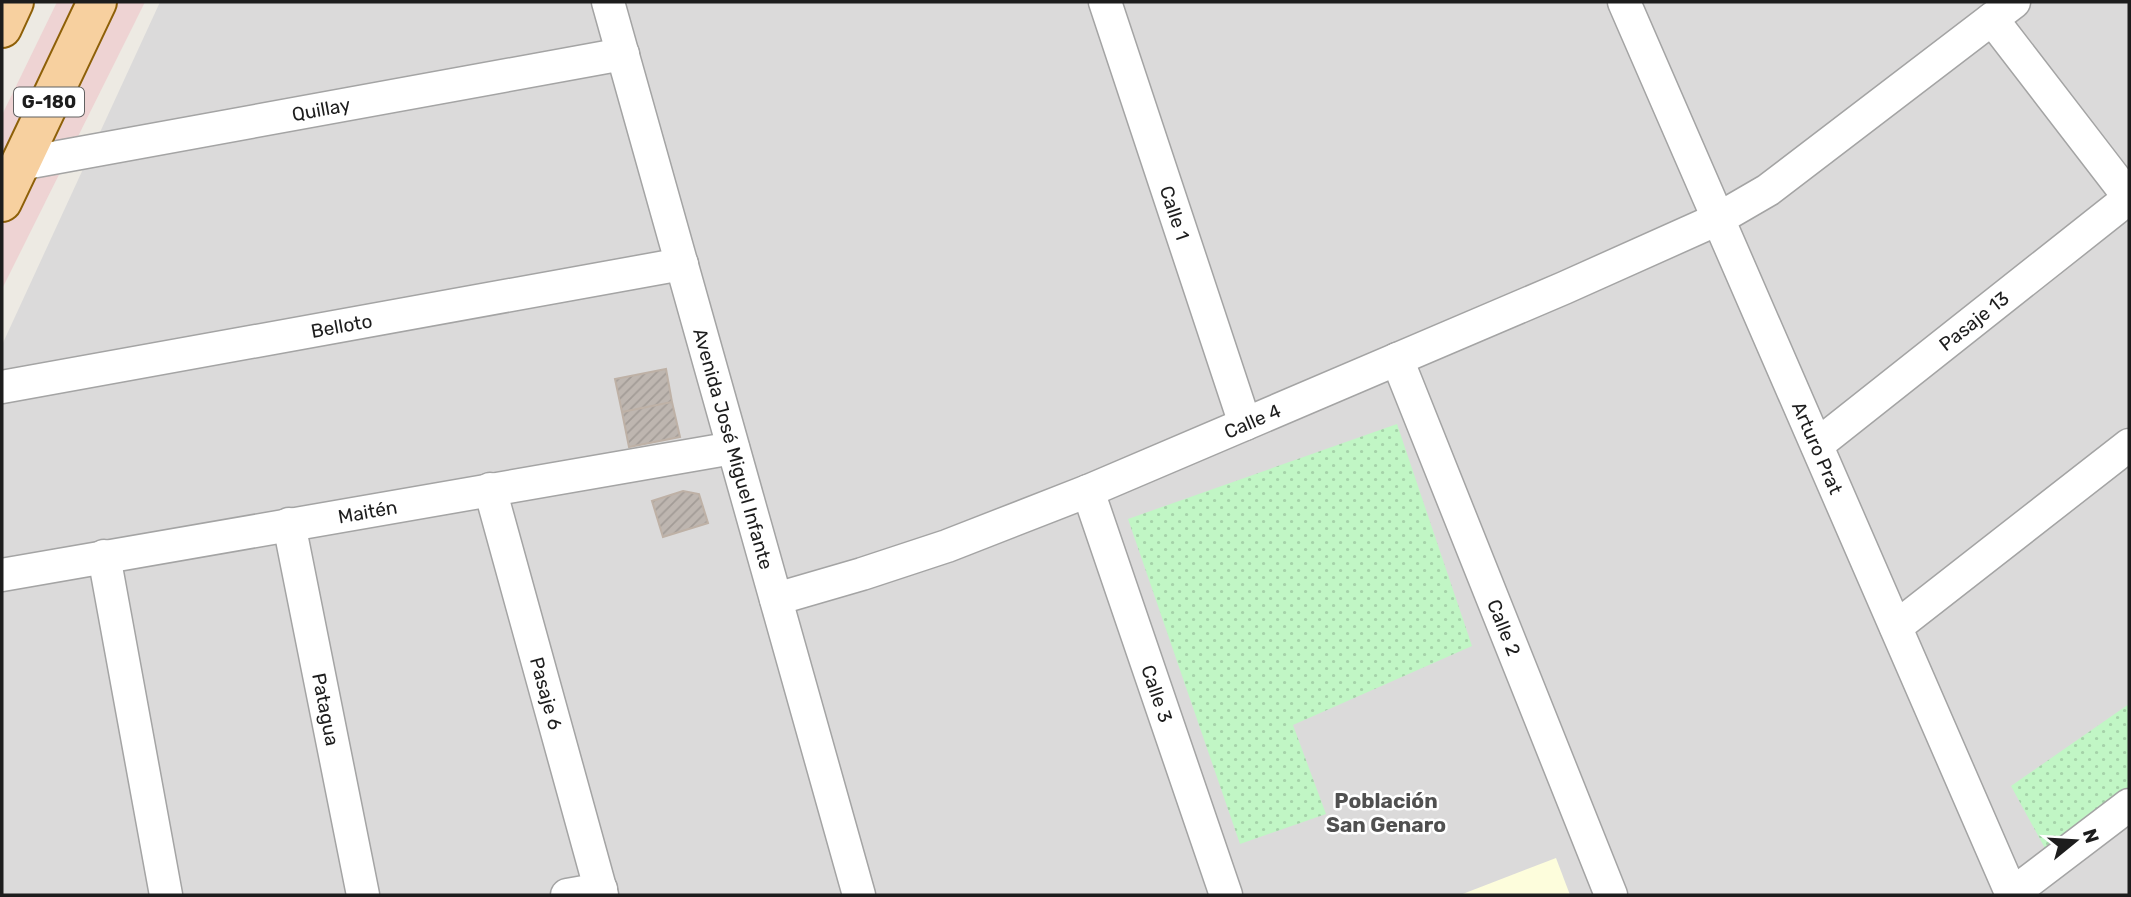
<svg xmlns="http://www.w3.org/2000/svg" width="2131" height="897" viewBox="0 0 2131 897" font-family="Rubik,sans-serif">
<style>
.residential{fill:#dbdada}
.commercial{fill:#eed3d3}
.education{fill:#fdfddc}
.park{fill:url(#park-dots)}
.building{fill:url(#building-hatch);stroke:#beb1a6;stroke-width:2}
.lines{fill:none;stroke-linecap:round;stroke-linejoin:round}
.minor-casing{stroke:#a4a4a4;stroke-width:35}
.major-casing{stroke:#8e6008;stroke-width:42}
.minor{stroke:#fff;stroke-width:32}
.major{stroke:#f7d09f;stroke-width:38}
.labels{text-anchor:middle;stroke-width:5;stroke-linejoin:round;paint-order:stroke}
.shield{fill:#fff;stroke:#616161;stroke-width:2}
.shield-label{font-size:18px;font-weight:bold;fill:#1d1d1d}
.street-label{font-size:19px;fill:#1d1d1d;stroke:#fff}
.neighbourhood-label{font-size:21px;font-weight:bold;fill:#505050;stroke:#fff}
</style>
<defs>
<pattern id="park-dots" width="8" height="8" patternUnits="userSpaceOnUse" patternTransform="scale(1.75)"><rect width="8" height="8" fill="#c1f6c5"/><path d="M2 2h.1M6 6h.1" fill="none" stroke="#a5d2a9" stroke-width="1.8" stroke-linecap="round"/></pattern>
<pattern id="building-hatch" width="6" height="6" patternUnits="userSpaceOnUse" patternTransform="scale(1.75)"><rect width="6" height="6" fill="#beb6b0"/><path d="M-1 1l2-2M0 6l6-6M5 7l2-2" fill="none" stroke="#a39c97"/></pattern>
</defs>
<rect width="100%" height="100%" fill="#edeae3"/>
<path class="residential" d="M 160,2 L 2129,2 L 2129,895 L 2,895 L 2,345 Z"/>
<path class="commercial" d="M 57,2 L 145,2 L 2,289 L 2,115 Z"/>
<path class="education" d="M 1556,858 L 1570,895 L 1460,895 Z"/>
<path class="park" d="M 1397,424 L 1472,646 L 1293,725 L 1326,814 L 1240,844 L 1128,519 Z
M 2129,704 L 2129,788 L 2047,852 L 2011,786 Z"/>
<path class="building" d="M 666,369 L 672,402 L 622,412 L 615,379 Z
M 672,402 L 680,437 L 629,447 L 622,412 Z
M 683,491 L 699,494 L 708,523 L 663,537 L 652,501 Z"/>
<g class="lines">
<g class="minor-casing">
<g id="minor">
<path id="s1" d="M 608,2 L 859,895"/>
<path id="s2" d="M 1105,2 L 1245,424"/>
<path id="s3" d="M 1624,2 L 2012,895"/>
<path d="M 1992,19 L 2129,197"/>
<path id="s4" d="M 20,164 L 623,54"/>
<path id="s5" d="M 1397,359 L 1611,895"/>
<path id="s6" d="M 2,387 L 682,264"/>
<path id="s7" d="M 1817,445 L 2129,198"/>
<path id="s8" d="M 490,489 L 602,895"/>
<path id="s9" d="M 1088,491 L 1226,895"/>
<path id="s10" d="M 289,524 L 363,895"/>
<path d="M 104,556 L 166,895"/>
<path id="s11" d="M 2,575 L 733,448"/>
<path id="s12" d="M 776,599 L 862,574 L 947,546 L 1088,491 L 1564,288 L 1718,219 L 1768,190 L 2014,2"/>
<path d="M 1896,627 L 2129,445"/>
<path d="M 2012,894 L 2129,805"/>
<path d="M 567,895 L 601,889"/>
</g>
</g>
<g class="major-casing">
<path id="major" d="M 2,28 L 14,2
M 2,202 L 97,2"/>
</g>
<use href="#minor" class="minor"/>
<use href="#major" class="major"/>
</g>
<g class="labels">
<rect class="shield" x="14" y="87.5" width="70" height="29" rx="5"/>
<g class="shield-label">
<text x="49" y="108">G-180</text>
</g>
<g class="street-label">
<text dy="7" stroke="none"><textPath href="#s4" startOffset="306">Quillay</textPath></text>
<text dy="7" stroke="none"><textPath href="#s2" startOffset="222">Calle 1</textPath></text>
<text dy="7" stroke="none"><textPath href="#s7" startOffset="200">Pasaje 13</textPath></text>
<text dy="7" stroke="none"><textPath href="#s6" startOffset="345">Belloto</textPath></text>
<text dy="7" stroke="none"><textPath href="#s12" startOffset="509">Calle 4</textPath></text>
<text dy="7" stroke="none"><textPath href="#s1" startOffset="464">Avenida José Miguel Infante</textPath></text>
<text dy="7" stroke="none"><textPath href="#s3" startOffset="486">Arturo Prat</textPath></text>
<text dy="7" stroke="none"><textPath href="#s11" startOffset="371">Maitén</textPath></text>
<text dy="7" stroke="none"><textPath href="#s5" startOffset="289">Calle 2</textPath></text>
<text dy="7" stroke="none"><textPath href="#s8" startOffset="212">Pasaje 6</textPath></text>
<text dy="7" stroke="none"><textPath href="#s9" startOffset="214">Calle 3</textPath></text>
<text dy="7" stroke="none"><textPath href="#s10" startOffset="189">Patagua</textPath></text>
</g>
<g class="neighbourhood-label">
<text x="1386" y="808">Población<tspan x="1386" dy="24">San Genaro</tspan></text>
</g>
</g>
<rect width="2131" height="897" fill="none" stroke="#1d1d1d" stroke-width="7"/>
<g transform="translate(2075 841) rotate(72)" stroke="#ffffff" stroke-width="5" paint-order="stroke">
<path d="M0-5L12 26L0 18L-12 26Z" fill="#1d1d1d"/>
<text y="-10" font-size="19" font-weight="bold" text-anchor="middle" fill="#1d1d1d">N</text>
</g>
</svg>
